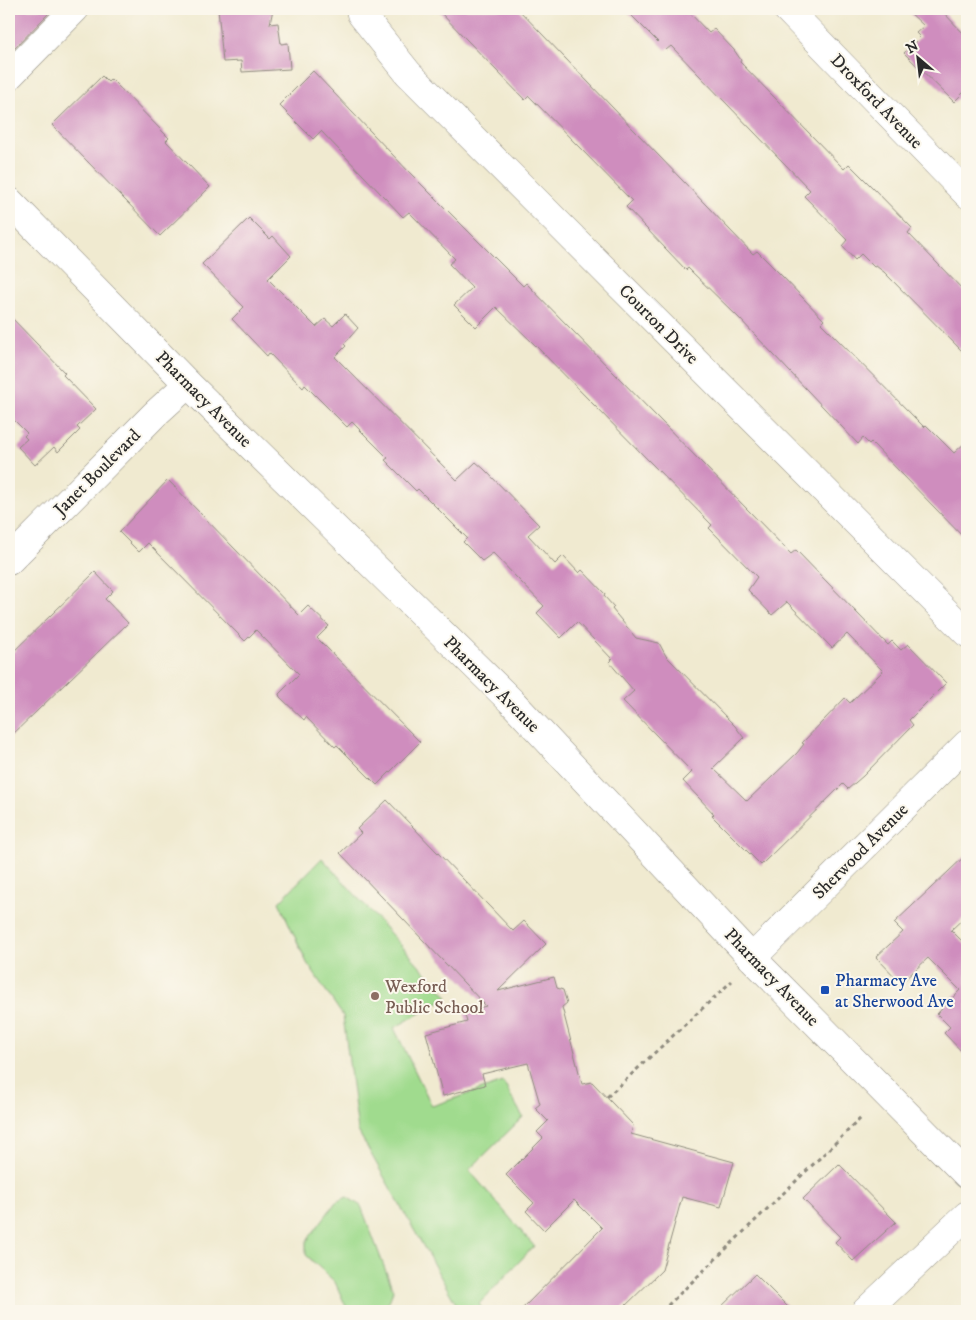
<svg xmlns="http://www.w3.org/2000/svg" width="976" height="1320" viewBox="0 0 976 1320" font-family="'IM FELL DW Pica',serif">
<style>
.green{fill:#a0db8e;stroke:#66835c}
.building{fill:#cf8dbe}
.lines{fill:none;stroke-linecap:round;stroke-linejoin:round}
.minor-casing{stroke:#8e8a7e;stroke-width:29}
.path{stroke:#8e8a7e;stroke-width:3;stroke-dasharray:4 4;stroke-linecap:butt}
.minor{stroke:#fff;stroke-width:28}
.transit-dot{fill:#1a4fb4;stroke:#fbf7ec;stroke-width:2}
.education-dot{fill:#8d6e63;stroke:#fbf7ec;stroke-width:2}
.labels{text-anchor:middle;stroke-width:4;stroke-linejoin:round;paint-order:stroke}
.street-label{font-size:18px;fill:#2b2b2b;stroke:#fbf7ec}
.transit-label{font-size:18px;fill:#164399;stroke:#fbf7ec;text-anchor:start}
.education-label{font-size:18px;fill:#785e54;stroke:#fbf7ec;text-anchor:start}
</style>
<rect width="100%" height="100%" fill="#fbf7ec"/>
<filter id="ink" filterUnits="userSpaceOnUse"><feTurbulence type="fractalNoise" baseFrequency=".02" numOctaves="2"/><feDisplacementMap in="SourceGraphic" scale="10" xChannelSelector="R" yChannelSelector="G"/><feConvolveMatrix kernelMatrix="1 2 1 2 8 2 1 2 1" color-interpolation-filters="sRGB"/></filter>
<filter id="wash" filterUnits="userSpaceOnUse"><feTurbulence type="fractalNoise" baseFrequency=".0096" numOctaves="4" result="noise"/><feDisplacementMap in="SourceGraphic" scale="20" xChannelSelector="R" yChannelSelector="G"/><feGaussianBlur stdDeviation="1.12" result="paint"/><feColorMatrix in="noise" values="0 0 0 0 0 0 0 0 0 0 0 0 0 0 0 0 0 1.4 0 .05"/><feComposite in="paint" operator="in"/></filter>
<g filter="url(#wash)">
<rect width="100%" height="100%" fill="#f0ead0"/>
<path class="green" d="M 322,858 L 448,997 L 394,1028 L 432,1106 L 503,1082 L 523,1117 L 469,1170 L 534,1246 L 479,1304 L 484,1311 L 460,1311 L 358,1131 L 343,1016 L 307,963 L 279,902 Z
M 347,1197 L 361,1206 L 393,1290 C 386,1318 372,1311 348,1311 L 335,1282 L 306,1255 L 306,1242 L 336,1202 Z"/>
<g id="blocks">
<path class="building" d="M 9,9 L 53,9 L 9,54 Z
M 218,9 L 273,9 L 270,24 L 278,23 L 281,44 L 288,43 L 290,69 L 242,72 L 241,61 L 223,62 Z
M 437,9 L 518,9 L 753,254 L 757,251 L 782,276 L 824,320 L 821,323 L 924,427 L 926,425 L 954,453 L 967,441 L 967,541 L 871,442 L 869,444 L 863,438 L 858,444 L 739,318 L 688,268 L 686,270 L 626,207 L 632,201 L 529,96 L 525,100 Z
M 625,9 L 686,9 L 709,33 L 714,29 L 734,50 L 741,60 L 740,62 L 844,169 L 849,164 L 871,186 L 912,228 L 908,233 L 967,294 L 967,356 L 884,272 L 876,266 L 874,267 L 861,254 L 855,260 L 842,246 L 847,240 L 804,196 L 810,190 L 671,46 L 666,50 Z
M 906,9 L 940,9 L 967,37 L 967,89 L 954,102 L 904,53 L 920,37 L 916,33 L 924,26 Z
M 313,71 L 411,174 L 523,286 L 526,283 L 791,554 L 796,550 L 888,645 L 892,641 L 901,650 L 908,644 L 946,683 L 909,720 L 913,725 L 863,776 L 848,789 L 843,784 L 761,865 L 712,816 L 714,814 L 683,781 L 692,772 L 623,701 L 634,691 L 609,662 L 612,659 L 577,622 L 561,638 L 537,613 L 544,606 L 493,553 L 482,561 L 463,542 L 467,538 L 418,489 L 416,491 L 385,460 L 388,458 L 352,422 L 347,427 L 305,385 L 303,388 L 269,353 L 267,356 L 232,319 L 244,307 L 202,264 L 249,218 L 270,239 L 273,236 L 291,256 L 268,279 L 316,327 L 325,319 L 333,326 L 345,314 L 358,328 L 344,344 L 346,346 L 335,357 L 457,480 L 476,462 L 484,469 L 539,525 L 528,535 L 555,564 L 563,556 L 579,573 L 582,570 L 605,594 L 604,596 L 614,607 L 612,609 L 636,638 L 659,643 L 666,656 L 735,726 L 744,738 L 713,768 L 747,801 L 797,753 L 804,744 L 802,743 L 845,698 L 850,703 L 883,671 L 847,634 L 832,648 L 787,602 L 772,615 L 748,590 L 757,577 L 709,528 L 712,525 L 533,343 L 496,307 L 476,327 L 454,305 L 472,288 L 449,264 L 455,259 L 409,212 L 403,217 L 321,131 L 313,139 L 279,105 Z
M 102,76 L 108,82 L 111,79 L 169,138 L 166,141 L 210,187 L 160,236 L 52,125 Z
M 9,315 L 65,373 L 63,375 L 96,409 L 77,427 L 80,430 L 58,452 L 54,447 L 35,465 L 18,447 L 27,439 L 24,436 L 27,433 L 9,415 Z
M 168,480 L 299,615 L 308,606 L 329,626 L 317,638 L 420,742 L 377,785 L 337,745 L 335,747 L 306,717 L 304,720 L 280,697 L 279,694 L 299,674 L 256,630 L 245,641 L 148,543 L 139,552 L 119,532 Z
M 95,572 L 113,591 L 105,599 L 128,623 L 9,738 L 9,656 Z
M 387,800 L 513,931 L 524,921 L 546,944 L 498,991 L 554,977 L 557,988 L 563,990 L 567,1003 L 562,1007 L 582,1084 L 592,1082 L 633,1125 L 631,1134 L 734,1162 L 721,1207 L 682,1197 L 662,1270 L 620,1311 L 520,1311 L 602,1228 L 574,1200 L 544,1230 L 526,1211 L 534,1203 L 506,1175 L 543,1138 L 537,1132 L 548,1121 L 535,1108 L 540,1104 L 528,1063 L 482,1074 L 485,1085 L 443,1096 L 426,1033 L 467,1022 L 464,1012 L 486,1006 L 340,853 L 361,833 L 357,829 Z
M 967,854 L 967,915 L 951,930 L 967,946 L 967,1057 L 944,1033 L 950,1027 L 937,1014 L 960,990 L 928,958 L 901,983 L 876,957 L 903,932 L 894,923 Z
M 839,1164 L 896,1222 L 853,1261 L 835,1242 L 840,1237 L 803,1199 Z
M 755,1274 L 792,1311 L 717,1311 Z"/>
</g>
</g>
<g filter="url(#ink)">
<use href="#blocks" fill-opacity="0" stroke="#8e8a7e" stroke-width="1"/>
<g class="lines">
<g class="minor-casing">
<path id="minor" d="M 360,9 L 361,14 L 408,73 L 967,633
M 787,9 L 967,194
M 9,76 L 75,9
M 9,201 L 188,384 L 512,702 L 752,958 L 967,1175
M 9,561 L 155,414 L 188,384
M 752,958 L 967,744
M 866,1311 L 967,1215"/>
</g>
<path class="path" d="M 607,1097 L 732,981
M 662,1311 L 863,1116"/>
<use href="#minor" class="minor"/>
</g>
</g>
<rect class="transit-dot" x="820" y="985" width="10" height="10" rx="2.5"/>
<circle class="education-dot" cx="375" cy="996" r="5"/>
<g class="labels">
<g class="street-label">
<text transform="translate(877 101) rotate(46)" y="6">Droxford Avenue</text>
<text transform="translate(659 324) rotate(45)" y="6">Courton Drive</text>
<text transform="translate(204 399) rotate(45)" y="6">Pharmacy Avenue</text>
<text transform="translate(97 472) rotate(-45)" y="6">Janet Boulevard</text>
<text transform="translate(492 684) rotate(45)" y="6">Pharmacy Avenue</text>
<text transform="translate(860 851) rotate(-45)" y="6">Sherwood Avenue</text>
<text transform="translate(772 977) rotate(46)" y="6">Pharmacy Avenue</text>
</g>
<g class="transit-label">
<text x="835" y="986">Pharmacy Ave<tspan x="835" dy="21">at Sherwood Ave</tspan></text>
</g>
<g class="education-label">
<text x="385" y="992">Wexford<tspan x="385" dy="21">Public School</tspan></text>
</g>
</g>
<rect width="976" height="1320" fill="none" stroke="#fbf7ec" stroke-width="30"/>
<g transform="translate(918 58) rotate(332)" stroke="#fbf7ec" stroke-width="4" paint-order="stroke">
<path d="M0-4L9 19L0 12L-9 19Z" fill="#2b2b2b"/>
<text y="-8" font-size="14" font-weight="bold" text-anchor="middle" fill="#2b2b2b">N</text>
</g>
</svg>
